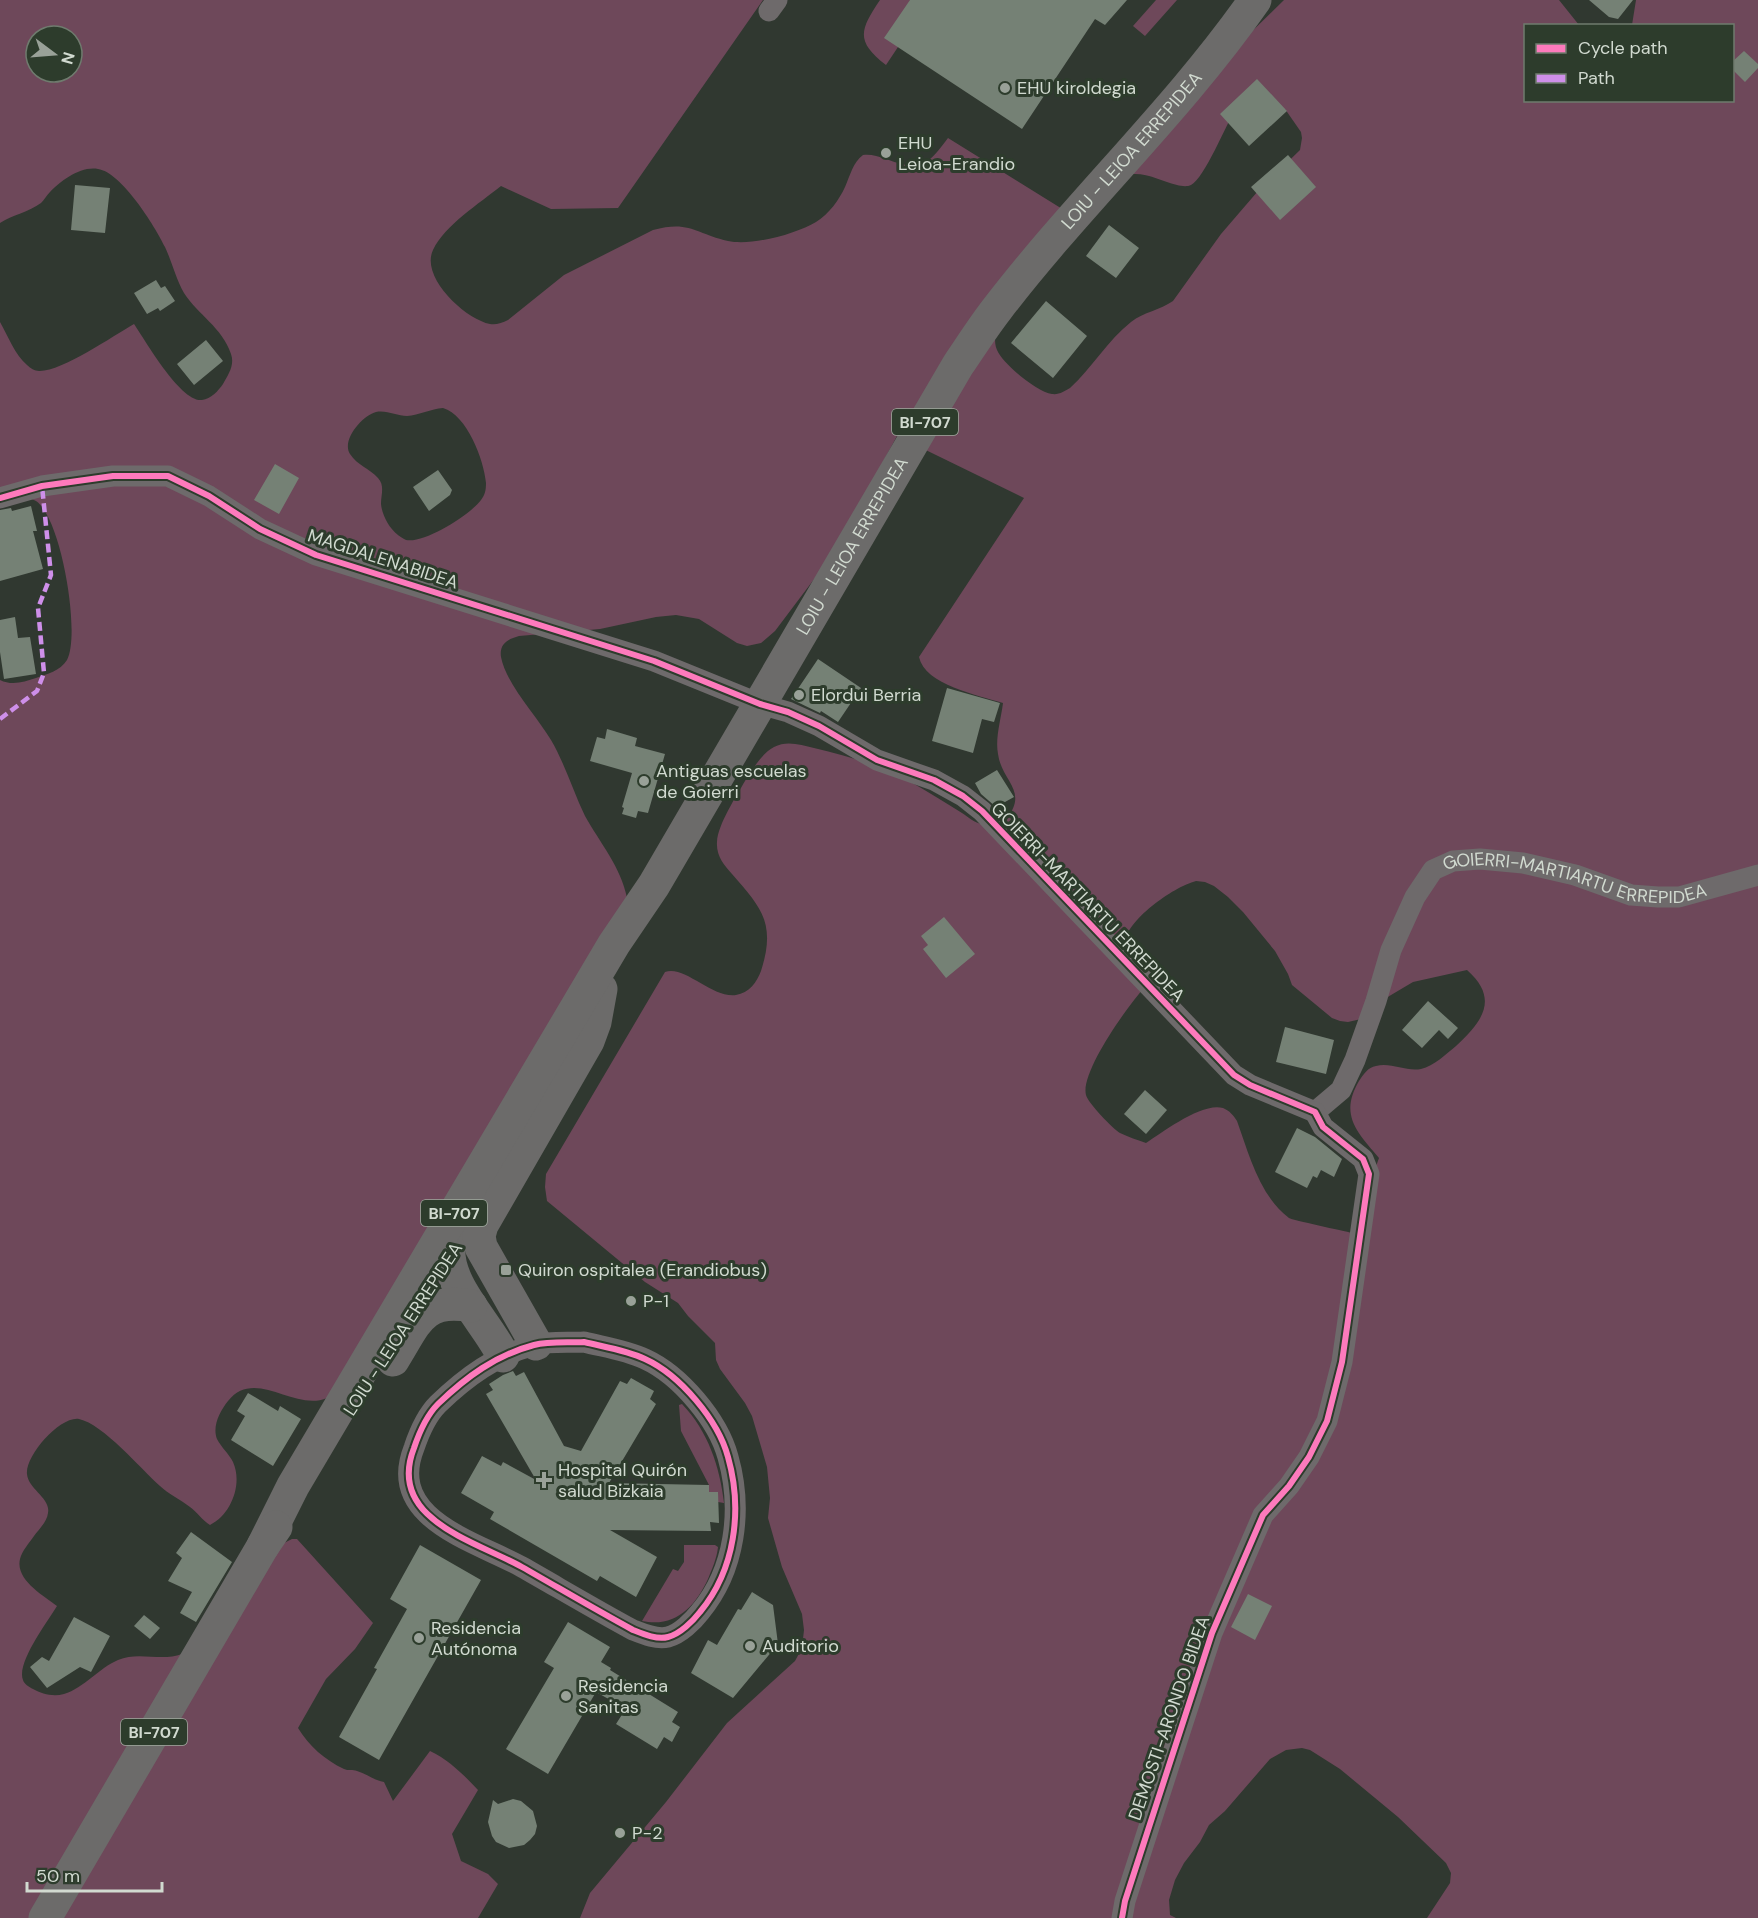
<svg xmlns="http://www.w3.org/2000/svg" width="1758" height="1918" viewBox="0 0 1758 1918" font-family="'DM Sans',sans-serif">
<style>
.green{fill:#6e485a;fill-rule:evenodd}
.building{fill:#758175}
.lines{fill:none;stroke-linecap:round;stroke-linejoin:round}
.street{stroke:#6e6a6b;stroke-width:21}
.primary{stroke:#6c6b6a;stroke-width:33}
.quiet{stroke:#ce8fe9;stroke-width:4.5;stroke-dasharray:9 4.5;stroke-linecap:butt}
.cycleway-casing{stroke:#2d3c2c;stroke-width:10}
.cycleway{stroke:#fd7abc;stroke-width:6}
.poi-dot{fill:#99a198;stroke:#2d3c2c;stroke-width:2}
.labels{text-anchor:middle;stroke-width:6;stroke-linejoin:round;paint-order:stroke}
.shield{fill:#2d3c2c;stroke:#a0ab9f;stroke-width:1.5}
.shield-label{font-size:16px;font-weight:bold;fill:#d1dad0}
.poi-label{font-size:18px;fill:#d1dad0;stroke:#2d3c2c;text-anchor:start}
.street-label{font-size:18px;fill:#d1dad0;stroke:#2d3c2c}
</style>
<rect width="100%" height="100%" fill="#303830"/>
<path class="green" d="M 0,0 L 763,0 L 618,208 L 551,209 L 501,186 C 480,203 445,225 433,250 C 420,277 465,319 490,324 C 496,325 502,323 508,320 L 564,275 L 653,230 C 690,220 696,234 728,241 C 752,246 796,234 816,222 C 829,214 839,200 845,187 C 850,176 853,162 863,155 C 871,154 877,156 886,159 C 921,172 926,167 948,138 L 1080,220 L 995,336 C 995,341 995,346 997,350 C 1003,364 1037,392 1052,394 C 1059,395 1065,391 1070,388 C 1092,368 1108,340 1131,322 C 1144,312 1160,310 1173,301 L 1221,234 L 1258,191 L 1300,150 L 1302,138 L 1301,132 L 1285,109 L 1236,108 C 1227,123 1204,179 1191,185 C 1187,187 1181,186 1177,185 C 1161,181 1149,173 1132,174 L 1235,48 L 1284,0 L 1559,0 L 1579,25 L 1526,26 L 1526,100 L 1732,100 L 1732,26 L 1632,25 L 1636,0 L 1758,0 L 1758,1918 L 1427,1918 L 1450,1883 L 1451,1873 L 1446,1863 L 1398,1817 L 1340,1769 L 1310,1750 L 1302,1748 L 1286,1750 L 1270,1759 L 1225,1811 L 1209,1825 L 1200,1842 L 1184,1863 L 1175,1880 L 1169,1900 L 1170,1915 L 1176,1918 L 580,1918 L 590,1893 L 666,1802 L 727,1723 L 795,1661 L 802,1648 L 804,1630 L 802,1614 L 782,1567 L 768,1518 L 770,1498 L 767,1467 L 752,1416 L 745,1403 L 720,1369 L 716,1360 L 715,1343 L 688,1316 L 678,1303 L 645,1282 L 547,1201 L 545,1187 L 546,1174 L 665,972 C 685,965 711,998 736,995 C 749,993 757,982 761,971 C 776,924 762,908 732,874 C 724,865 716,856 717,842 C 718,824 736,797 745,781 C 753,769 761,754 774,747 C 787,740 801,745 814,748 C 850,756 883,767 916,785 C 932,794 947,804 962,813 C 968,817 975,823 982,824 C 988,826 998,822 1005,821 C 1030,790 1002,783 998,754 C 995,738 1001,719 1003,703 C 978,695 925,685 919,657 L 1024,498 L 897,436 L 833,554 L 775,631 L 761,643 L 747,646 L 737,643 L 699,619 L 676,615 L 656,617 L 600,629 L 519,636 C 508,639 499,644 501,657 C 506,684 537,716 551,740 C 565,764 573,791 585,816 C 600,843 621,867 627,898 L 327,1398 C 294,1412 255,1367 228,1401 C 220,1411 212,1426 217,1439 C 221,1447 229,1454 233,1462 C 243,1484 231,1515 210,1525 C 202,1520 197,1512 190,1507 C 180,1499 168,1494 160,1486 C 141,1469 103,1424 79,1419 C 60,1416 25,1456 27,1474 C 28,1489 51,1498 48,1513 C 47,1522 39,1529 34,1536 C 29,1543 22,1551 20,1559 C 15,1580 44,1596 57,1606 C 48,1621 16,1663 23,1680 C 24,1684 29,1687 33,1689 C 42,1694 53,1697 64,1694 C 84,1688 99,1668 118,1660 C 139,1651 161,1662 182,1654 L 282,1544 L 292,1539 L 297,1539 L 373,1623 L 355,1649 L 326,1679 L 298,1728 C 309,1746 325,1760 344,1769 C 348,1771 353,1769 357,1771 C 367,1774 373,1780 384,1782 L 393,1801 L 430,1751 C 449,1760 464,1775 478,1790 L 452,1834 L 461,1861 L 488,1874 L 498,1884 L 478,1918 L 0,1918 L 0,680 C 12,686 24,682 36,678 C 47,674 60,671 67,660 C 81,634 61,517 36,501 C 26,495 11,501 0,502 L 0,322 C 8,336 15,355 27,365 C 30,368 35,371 39,371 C 61,372 113,336 134,324 C 145,340 181,403 202,400 C 211,399 218,391 223,384 C 228,375 235,365 231,354 C 222,327 198,315 184,293 C 176,279 172,262 165,247 C 155,226 121,172 98,169 C 80,166 61,181 50,192 C 47,195 44,200 41,203 C 29,212 12,215 0,223 ZM 36,36 L 72,36 L 72,72 L 36,72 ZM 443,408 C 467,415 484,460 486,483 C 486,490 485,495 481,500 C 470,515 424,544 406,540 C 404,539 399,536 398,535 C 389,528 382,515 381,504 C 381,494 385,486 378,478 C 370,469 357,465 350,454 C 341,440 363,415 376,412 C 387,410 397,416 407,416 C 419,415 431,409 443,408 ZM 1196,881 L 1205,882 L 1214,886 L 1228,897 L 1243,912 L 1275,951 L 1288,974 L 1292,985 L 1332,1018 L 1340,1021 L 1348,1022 L 1361,1019 L 1386,998 L 1413,982 L 1467,970 C 1500,999 1482,1022 1456,1046 C 1446,1054 1434,1066 1421,1069 C 1406,1072 1391,1062 1376,1066 C 1368,1067 1363,1075 1359,1081 C 1339,1115 1357,1132 1379,1158 L 1352,1233 C 1344,1231 1292,1220 1289,1218 C 1259,1195 1249,1154 1237,1121 C 1233,1115 1230,1111 1223,1108 C 1202,1102 1163,1132 1146,1143 C 1138,1140 1128,1137 1120,1133 C 1113,1129 1088,1103 1086,1095 C 1080,1072 1129,1004 1145,987 L 1124,945 C 1125,921 1173,887 1196,881 Z
M 880,0 L 910,0 L 898,47 L 886,65 C 855,41 860,30 880,0 Z
M 1156,0 L 1177,0 L 1145,36 L 1133,26 Z
M 682,1404 C 708,1431 720,1467 724,1503 L 718,1502 L 718,1492 L 709,1492 L 709,1485 L 681,1431 L 679,1405 Z
M 684,1545 L 715,1545 L 718,1547 C 717,1558 712,1569 708,1579 C 695,1607 675,1628 642,1621 L 673,1569 L 678,1571 L 684,1562 Z"/>
<path class="building" d="M 910,0 L 1127,0 L 1105,25 L 1095,19 L 1022,129 L 884,38 Z
M 1589,0 L 1633,0 L 1618,19 L 1609,17 Z
M 1744,51 L 1758,64 L 1758,68 L 1745,82 L 1732,69 L 1732,62 Z
M 1257,79 L 1287,111 L 1249,146 L 1220,114 Z
M 1288,155 L 1316,187 L 1280,220 L 1251,187 Z
M 75,185 L 110,188 L 105,233 L 71,230 Z
M 1109,225 L 1139,248 L 1116,278 L 1086,256 Z
M 156,280 L 161,288 L 165,286 L 175,301 L 160,311 L 158,308 L 147,314 L 134,293 Z
M 1046,301 L 1087,336 L 1053,378 L 1011,343 Z
M 206,340 L 223,361 L 194,385 L 177,364 Z
M 275,464 L 299,478 L 279,514 L 254,500 Z
M 438,470 L 452,490 L 450,495 L 429,511 L 413,487 Z
M 31,506 L 37,531 L 33,531 L 43,569 L 0,581 L 0,510 L 11,508 L 12,511 Z
M 15,617 L 18,638 L 30,637 L 36,674 L 4,679 L 0,652 L 0,620 Z
M 818,659 L 861,688 L 838,722 L 821,711 L 820,713 L 791,699 Z
M 947,688 L 1000,703 L 994,722 L 982,719 L 973,753 L 932,741 Z
M 607,729 L 637,738 L 635,746 L 665,754 L 648,813 L 638,811 L 636,818 L 622,814 L 624,808 L 622,807 L 632,773 L 590,761 L 597,737 L 605,739 Z
M 997,770 L 1014,797 L 996,807 L 981,794 L 975,783 Z
M 944,917 L 975,954 L 946,978 L 923,949 L 928,945 L 921,936 Z
M 1428,1001 L 1458,1028 L 1448,1039 L 1439,1030 L 1422,1048 L 1402,1030 Z
M 1285,1027 L 1334,1040 L 1326,1074 L 1276,1062 Z
M 1145,1090 L 1167,1110 L 1146,1134 L 1124,1114 Z
M 1297,1128 L 1315,1137 L 1342,1159 L 1334,1177 L 1321,1170 L 1317,1178 L 1313,1176 L 1307,1188 L 1275,1172 Z
M 513,1371 L 516,1376 L 524,1372 L 564,1446 L 581,1451 L 620,1381 L 627,1384 L 631,1378 L 654,1391 L 650,1399 L 656,1404 L 609,1483 L 709,1485 L 709,1492 L 718,1492 L 719,1523 L 710,1522 L 711,1531 L 610,1530 L 657,1557 L 636,1597 L 600,1576 L 597,1581 L 490,1519 L 494,1512 L 461,1493 L 482,1456 L 501,1466 L 503,1462 L 536,1480 L 486,1394 L 493,1390 L 489,1384 L 503,1375 Z
M 248,1393 L 278,1411 L 280,1406 L 301,1419 L 273,1466 L 231,1440 L 245,1416 L 237,1411 Z
M 191,1532 L 232,1562 L 196,1622 L 180,1613 L 192,1592 L 168,1581 L 182,1558 L 176,1553 Z
M 420,1545 L 481,1580 L 379,1760 L 339,1737 L 377,1669 L 374,1668 L 407,1609 L 390,1599 Z
M 752,1592 L 773,1605 L 778,1644 L 733,1698 L 691,1673 L 708,1640 L 717,1645 L 738,1609 L 741,1610 Z
M 1248,1594 L 1272,1606 L 1255,1640 L 1231,1627 Z
M 144,1615 L 160,1628 L 150,1639 L 134,1626 Z
M 74,1617 L 110,1636 L 91,1672 L 80,1667 L 47,1688 L 30,1667 L 42,1657 L 49,1661 Z
M 568,1622 L 610,1647 L 601,1662 L 611,1668 L 610,1670 L 678,1712 L 672,1722 L 680,1727 L 672,1742 L 664,1737 L 657,1749 L 616,1724 L 623,1713 L 618,1711 L 621,1706 L 596,1692 L 548,1774 L 506,1749 L 554,1668 L 544,1662 Z
M 513,1799 L 521,1801 L 533,1811 L 537,1826 L 535,1834 L 530,1840 L 524,1845 L 509,1848 L 496,1842 L 492,1836 L 488,1822 L 493,1800 L 498,1804 Z"/>
<g class="lines">
<g class="street">
<path d="M 769,11 L 777,0"/>
<path d="M 0,498 L 42,486 L 113,476 L 168,476 L 209,496 L 260,529 L 316,555 L 654,661 L 760,704 L 788,712 L 819,726 L 877,760 L 934,780 L 963,796 L 982,811 L 1234,1075 L 1250,1085 L 1315,1112"/>
<path id="s1" d="M 1315,1112 L 1341,1090 L 1355,1060 L 1376,1001 L 1391,950 L 1415,897 L 1433,870 L 1453,861 L 1480,859 L 1523,863 L 1575,875 L 1631,895 L 1658,897 L 1679,897 L 1758,875"/>
<path d="M 584,1342 C 604,1347 626,1350 645,1359 C 680,1375 718,1420 728,1457 C 743,1510 735,1570 700,1612 C 693,1621 680,1634 668,1637 C 657,1640 643,1634 633,1630 C 596,1610 559,1588 522,1567 C 475,1541 386,1519 414,1448 C 419,1433 427,1415 438,1404 C 466,1377 496,1355 534,1345 C 549,1341 568,1343 584,1342 Z"/>
<path d="M 1122,1918 L 1125,1901 L 1212,1633 L 1263,1515 L 1289,1486 L 1309,1457 L 1327,1421 L 1342,1362 L 1369,1174 L 1363,1159 L 1323,1127 L 1315,1112"/>
</g>
<g class="primary">
<path d="M 459,1224 C 456,1230 450,1238 449,1245 C 445,1285 487,1322 503,1356"/>
<path d="M 536,1344 L 481,1247 L 479,1236 L 482,1225 L 588,1041 L 595,1022 L 601,989"/>
<path d="M 393,1360 C 416,1324 421,1297 471,1306"/>
<path id="s2" d="M 263,1546 L 293,1486 L 614,944 L 654,885 L 958,365 C 971,346 983,327 997,309 C 1079,202 1178,110 1255,0"/>
<path d="M 45,1918 L 263,1546 L 276,1527"/>
</g>
<path class="quiet" d="M 0,719 L 37,691 L 44,673 L 38,608 L 51,575 L 42,486"/>
<g class="cycleway-casing">
<path id="cycleway" d="M 0,498 L 42,486 L 113,476 L 168,476 L 209,496 L 260,529 L 316,555 L 654,661 L 760,704 L 788,712 L 819,726 L 877,760 L 934,780 L 963,796 L 982,811 L 1234,1075 L 1250,1085 L 1315,1112 L 1323,1127 L 1363,1159 L 1369,1174 L 1342,1362 L 1327,1421 L 1309,1457 L 1289,1486 L 1263,1515 L 1212,1633 L 1125,1901 L 1122,1918
M 584,1342 C 604,1347 626,1350 645,1359 C 680,1375 718,1420 728,1457 C 743,1510 735,1570 700,1612 C 693,1621 680,1634 668,1637 C 657,1640 643,1634 633,1630 C 596,1610 559,1588 522,1567 C 475,1541 386,1519 414,1448 C 419,1433 427,1415 438,1404 C 466,1377 496,1355 534,1345 C 549,1341 568,1343 584,1342 Z"/>
</g>
<use href="#cycleway" class="cycleway"/>
</g>
<g class="poi-dot">
<circle cx="1005" cy="88" r="6"/>
<circle cx="886" cy="153" r="6"/>
<circle cx="799" cy="695" r="6"/>
<circle cx="644" cy="781" r="6"/>
<rect x="500" y="1264" width="12" height="12" rx="3"/>
<circle cx="631" cy="1301" r="6"/>
<path d="M541 1471h6v6h6v6h-6v6h-6v-6h-6v-6h6z"/>
<circle cx="419" cy="1638" r="6"/>
<circle cx="750" cy="1646" r="6"/>
<circle cx="566" cy="1696" r="6"/>
<circle cx="620" cy="1833" r="6"/>
</g>
<g class="labels">
<g class="shield">
<rect x="892" y="409" width="66" height="26" rx="4.5"/>
<rect x="421" y="1200" width="66" height="26" rx="4.5"/>
<rect x="121" y="1719" width="66" height="26" rx="4.5"/>
</g>
<g class="shield-label">
<text x="925" y="428">BI-707</text>
<text x="454" y="1219">BI-707</text>
<text x="154" y="1738">BI-707</text>
</g>
<g class="poi-label">
<text x="1017" y="94">EHU kiroldegia</text>
<text x="898" y="149">EHU<tspan x="898" dy="21">Leioa-Erandio</tspan></text>
<text x="811" y="701">Elordui Berria</text>
<text x="656" y="777">Antiguas escuelas<tspan x="656" dy="21">de Goierri</tspan></text>
<text x="518" y="1276">Quiron ospitalea (Erandiobus)</text>
<text x="643" y="1307">P-1</text>
<text x="558" y="1476">Hospital Quirón<tspan x="558" dy="21">salud Bizkaia</tspan></text>
<text x="431" y="1634">Residencia<tspan x="431" dy="21">Autónoma</tspan></text>
<text x="762" y="1652">Auditorio</text>
<text x="578" y="1692">Residencia<tspan x="578" dy="21">Sanitas</tspan></text>
<text x="632" y="1839">P-2</text>
</g>
<g class="street-label">
<text dy="6" stroke="none"><textPath href="#s2" startOffset="1647">LOIU - LEIOA ERREPIDEA</textPath></text>
<text dy="6" stroke="none"><textPath href="#s2" startOffset="1161">LOIU - LEIOA ERREPIDEA</textPath></text>
<text transform="translate(383 559) rotate(18)" y="6">MAGDALENABIDEA</text>
<text dy="6" stroke="none"><textPath href="#s1" startOffset="420">GOIERRI-MARTIARTU ERREPIDEA</textPath></text>
<text transform="translate(1088 902) rotate(46)" y="6">GOIERRI-MARTIARTU ERREPIDEA</text>
<text transform="translate(403 1329) rotate(-57)" y="6">LOIU - LEIOA ERREPIDEA</text>
<text transform="translate(1169 1718) rotate(-71)" y="6">DEMOSTI-ARONDO BIDEA</text>
</g>
</g>
<rect x="1524" y="24" width="210" height="78" fill="#2d3c2c" stroke="#6f7b6e" stroke-width="1.5"/>
<rect x="1536" y="44" width="30" height="9" fill="#fd7abc" stroke="#6f7b6e" stroke-width="1.5"/>
<text x="1578" y="54" font-size="18" fill="#d1dad0">Cycle path</text>
<rect x="1536" y="74" width="30" height="9" fill="#ce8fe9" stroke="#6f7b6e" stroke-width="1.5"/>
<text x="1578" y="84" font-size="18" fill="#d1dad0">Path</text>
<g transform="translate(54 54) rotate(106)"><circle r="28" fill="#2d3c2c" stroke="#6f7b6e" stroke-width="1.5"/>
<path d="M0-4.5L10 22L0 15L-10 22Z" fill="#99a198"/>
<text y="-9" font-size="16" font-weight="bold" text-anchor="middle" fill="#d1dad0">N</text>
</g>
<path d="M27 1882v9h135v-9" fill="none" stroke="#d1dad0" stroke-width="3"/>
<text x="36" y="1882" font-size="18" fill="#d1dad0" stroke="#2d3c2c" stroke-width="4.5" paint-order="stroke">50 m</text>
</svg>
